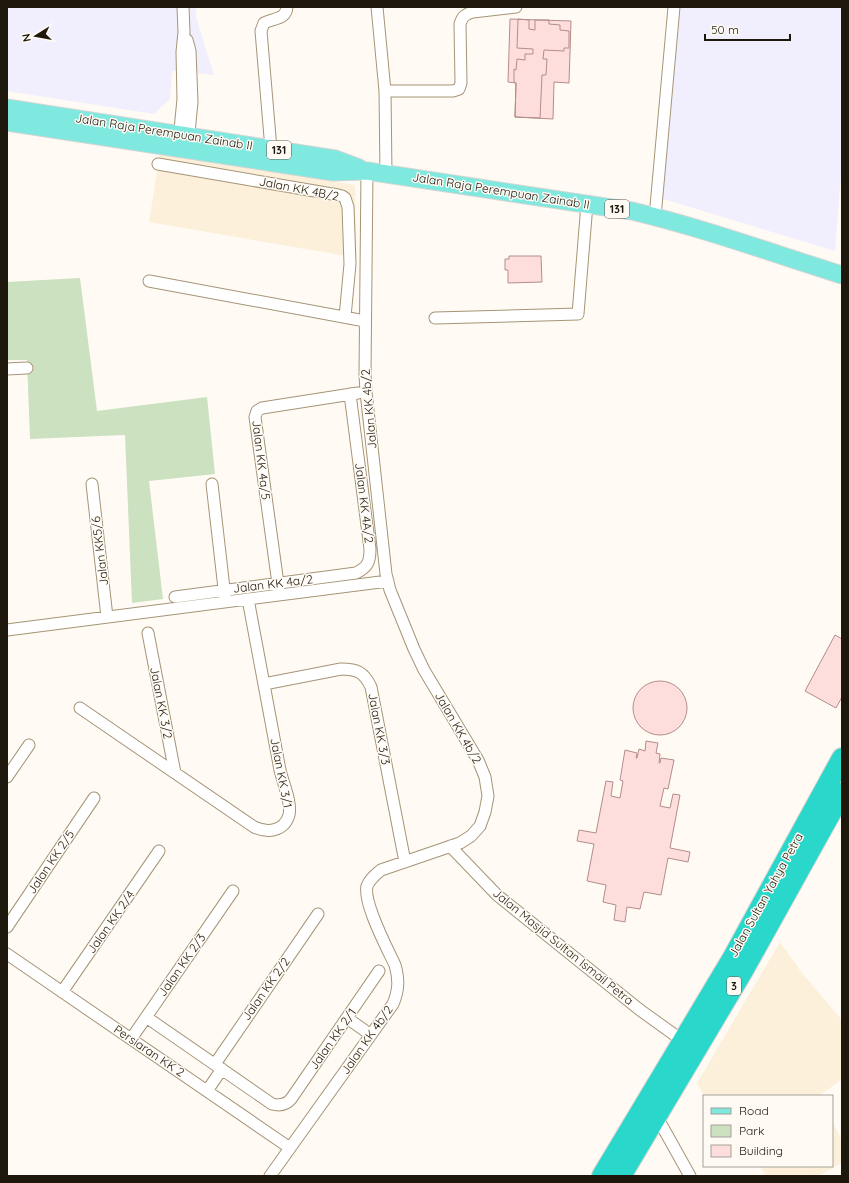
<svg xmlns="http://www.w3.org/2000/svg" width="849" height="1183" viewBox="0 0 849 1183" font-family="Quicksand,sans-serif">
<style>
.commercial{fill:#fcf0db}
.education{fill:#f1effd}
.green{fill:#cbe1c0}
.building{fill:#fededc;stroke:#b38d8a}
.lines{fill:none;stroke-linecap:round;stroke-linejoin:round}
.street-casing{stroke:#a69476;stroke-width:13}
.primary-casing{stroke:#d6d5d3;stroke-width:19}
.highway-casing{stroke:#d6d5d3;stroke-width:22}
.street{stroke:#fff;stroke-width:11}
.primary{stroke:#7fe8df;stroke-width:17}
.highway{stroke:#29d8ca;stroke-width:20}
.labels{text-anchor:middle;stroke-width:3;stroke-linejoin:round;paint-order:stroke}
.shield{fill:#fffbf4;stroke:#625b52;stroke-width:1}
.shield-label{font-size:11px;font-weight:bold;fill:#1e170c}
.street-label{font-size:12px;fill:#1e170c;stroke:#fffbf4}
</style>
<rect width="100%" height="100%" fill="#fffbf4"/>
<path class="commercial" d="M 160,152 L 355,185 L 357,258 L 149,222 Z
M 780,942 L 802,973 L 842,1020 L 842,1079 L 819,1096 L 704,1096 L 697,1083 Z
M 832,1121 L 842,1140 L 842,1163 L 818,1176 L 808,1176 L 806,1174 L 803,1176 L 766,1176 L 760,1166 L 832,1166 Z"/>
<path class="education" d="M 7,7 L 196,7 L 196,17 L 214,75 L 172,71 L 170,99 L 154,114 L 7,91 Z
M 677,7 L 842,7 L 842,162 L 835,251 L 660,198 Z"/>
<path class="green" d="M 80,278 L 97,411 L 207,397 L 215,474 L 149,481 L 163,599 L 132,603 L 125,435 L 30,439 L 27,360 L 7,360 L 7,282 Z"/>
<path class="building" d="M 510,19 L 571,21 L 569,83 L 554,82 L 553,119 L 515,117 L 516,83 L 508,82 Z
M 518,19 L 529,20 L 529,29 L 535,30 L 535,20 L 549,20 L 549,24 L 560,25 L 560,30 L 569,31 L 569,48 L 564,48 L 564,51 L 544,50 L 543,59 L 547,59 L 546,75 L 542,75 L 540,118 L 515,117 L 516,83 L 514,82 L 514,69 L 516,70 L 517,59 L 525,60 L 525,54 L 533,54 L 533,49 L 517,48 Z
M 509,256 L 541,256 L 542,282 L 508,283 L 508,270 L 505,270 L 505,259 L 509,259 Z
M 835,635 L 842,639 L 842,697 L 836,708 L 805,691 Z
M633 708a27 27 0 1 1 54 0a27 27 0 1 1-54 0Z
M 646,741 L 658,743 L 656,753 L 660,754 L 659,763 L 660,763 L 661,758 L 674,760 L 668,789 L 664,788 L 660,806 L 670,808 L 673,794 L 680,795 L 670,848 L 690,852 L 688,862 L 668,858 L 661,895 L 644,892 L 640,909 L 627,907 L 625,922 L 614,920 L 616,905 L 603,902 L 606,885 L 587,881 L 594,844 L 577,841 L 579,830 L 596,833 L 606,781 L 613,782 L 611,796 L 620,798 L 623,781 L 620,780 L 625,750 L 637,753 L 636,758 L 637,758 L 639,749 L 645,751 Z"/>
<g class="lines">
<g class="street-casing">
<path id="street" d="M 377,7 L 385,91 L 386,174
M 187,40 L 190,51 L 192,102 L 188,143
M 385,91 L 453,91 L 459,89 L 461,83 L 460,24 C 462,17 465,14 473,12 L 516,7
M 179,140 L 183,99 L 182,52 L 184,32 L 183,7
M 271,149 L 261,31 L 264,23 C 273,18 286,20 287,7
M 158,164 L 338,195 L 342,196 L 345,198 L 348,207 L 350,264 L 345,317
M 655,217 L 674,7
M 149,281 L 365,321
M 435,318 L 578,314 L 587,204
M 7,369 L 27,368
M 92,484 L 107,617
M 212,484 L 225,597
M 279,591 L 255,417 L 257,411 L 262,408 L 358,393
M 175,597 L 356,573 C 368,567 370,562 370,549 L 350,394
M 7,630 L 388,581
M 148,633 L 175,773
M 264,684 L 341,669 C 357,669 364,672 371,687 L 405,862
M 80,708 L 254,827 C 267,833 284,832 289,815 C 292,803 283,783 280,770 C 269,713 259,656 248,599
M 7,777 L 29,745
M 450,846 L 497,895 L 640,1010 L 683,1041
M 7,927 L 94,798
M 7,954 L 290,1148
M 62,992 L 159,851
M 146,1017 L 272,1104 C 280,1106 286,1105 291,1099 L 379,971
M 347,1018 L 371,1035
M 131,1039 L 233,891
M 215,1064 L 318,914
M 207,1091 L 222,1069
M 657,1117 L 690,1176
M 270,1176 L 393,1004 C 399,990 399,979 395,965 C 387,948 363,903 367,886 C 370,879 375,875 381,870 L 460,843 L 471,836 L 480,826 L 485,812 L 488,796 L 485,777 L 478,760 L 424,670 L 414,649 L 390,590 L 386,574 L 366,392 L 365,374 L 367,171"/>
</g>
<g class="primary-casing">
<path id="primary" d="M 7,108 L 335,159 L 359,168
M 7,122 L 333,172 L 367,171 L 632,211 C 703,228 772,253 842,275"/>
</g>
<g class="highway-casing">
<path id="highway" d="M 602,1176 L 732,959 L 842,758
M 621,1176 L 743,971 L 842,793"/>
</g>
<use href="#street" class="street"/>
<use href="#primary" class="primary"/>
<use href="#highway" class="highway"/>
</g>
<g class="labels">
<g class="shield">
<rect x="267" y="141" width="24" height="18" rx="3"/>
<rect x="605" y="200" width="24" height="18" rx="3"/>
<rect x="727" y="977" width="14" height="18" rx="3"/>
</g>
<g class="shield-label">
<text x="279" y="154">131</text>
<text x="617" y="213">131</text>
<text x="734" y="990">3</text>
</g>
<g class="street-label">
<text transform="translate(164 132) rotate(9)" y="4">Jalan Raja Perempuan Zainab II</text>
<text transform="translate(299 189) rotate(11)" y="4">Jalan KK 4B/2</text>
<text transform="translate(501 191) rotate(9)" y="4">Jalan Raja Perempuan Zainab II</text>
<text transform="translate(369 409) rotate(-95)" y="4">Jalan KK 4b/2</text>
<text transform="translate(261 460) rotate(83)" y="4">Jalan KK 4a/5</text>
<text transform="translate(364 503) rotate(83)" y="4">Jalan KK 4A/2</text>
<text transform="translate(100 551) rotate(-97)" y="4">Jalan KK5/6</text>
<text transform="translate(273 584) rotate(-7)" y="4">Jalan KK 4a/2</text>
<text transform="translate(161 703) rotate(79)" y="4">Jalan KK 3/2</text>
<text transform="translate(458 728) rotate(60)" y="4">Jalan KK 4b/2</text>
<text transform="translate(379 729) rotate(79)" y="4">Jalan KK 3/3</text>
<text transform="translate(281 773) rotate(79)" y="4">Jalan KK 3/1</text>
<text transform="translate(51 862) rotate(-56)" y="4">Jalan KK 2/5</text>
<text transform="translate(766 895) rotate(-61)" y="4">Jalan Sultan Yahya Petra</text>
<text transform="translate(111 922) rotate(-55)" y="4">Jalan KK 2/4</text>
<text transform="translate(563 947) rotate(39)" y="4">Jalan Masjid Sultan Ismail Petra</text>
<text transform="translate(182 965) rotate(-55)" y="4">Jalan KK 2/3</text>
<text transform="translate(266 989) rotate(-55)" y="4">Jalan KK 2/2</text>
<text transform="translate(333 1039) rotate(-55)" y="4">Jalan KK 2/1</text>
<text transform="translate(367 1040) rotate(-55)" y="4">Jalan KK 4b/2</text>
<text transform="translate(149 1051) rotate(34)" y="4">Persiaran KK 2</text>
</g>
</g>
<rect width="849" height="1183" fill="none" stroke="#1e170c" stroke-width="16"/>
<rect x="703" y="1095" width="130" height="72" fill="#fffbf4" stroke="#a5a097"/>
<rect x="711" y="1108" width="20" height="6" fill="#7fe8df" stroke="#a5a097"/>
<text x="739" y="1115" font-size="12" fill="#1e170c">Road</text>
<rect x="711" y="1125" width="20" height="12" fill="#cbe1c0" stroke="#a5a097"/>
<text x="739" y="1135" font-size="12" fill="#1e170c">Park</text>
<rect x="711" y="1145" width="20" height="12" fill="#fededc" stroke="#a5a097"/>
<text x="739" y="1155" font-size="12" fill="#1e170c">Building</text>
<g transform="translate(36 36) rotate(259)" stroke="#fffbf4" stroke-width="3" paint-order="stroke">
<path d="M0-3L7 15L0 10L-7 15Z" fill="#1e170c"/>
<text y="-6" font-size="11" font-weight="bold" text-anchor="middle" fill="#1e170c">N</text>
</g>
<path d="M705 34v6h85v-6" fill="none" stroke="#1e170c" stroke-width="2"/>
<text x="711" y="34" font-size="12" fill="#1e170c" stroke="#fffbf4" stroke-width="3" paint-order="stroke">50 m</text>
</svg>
